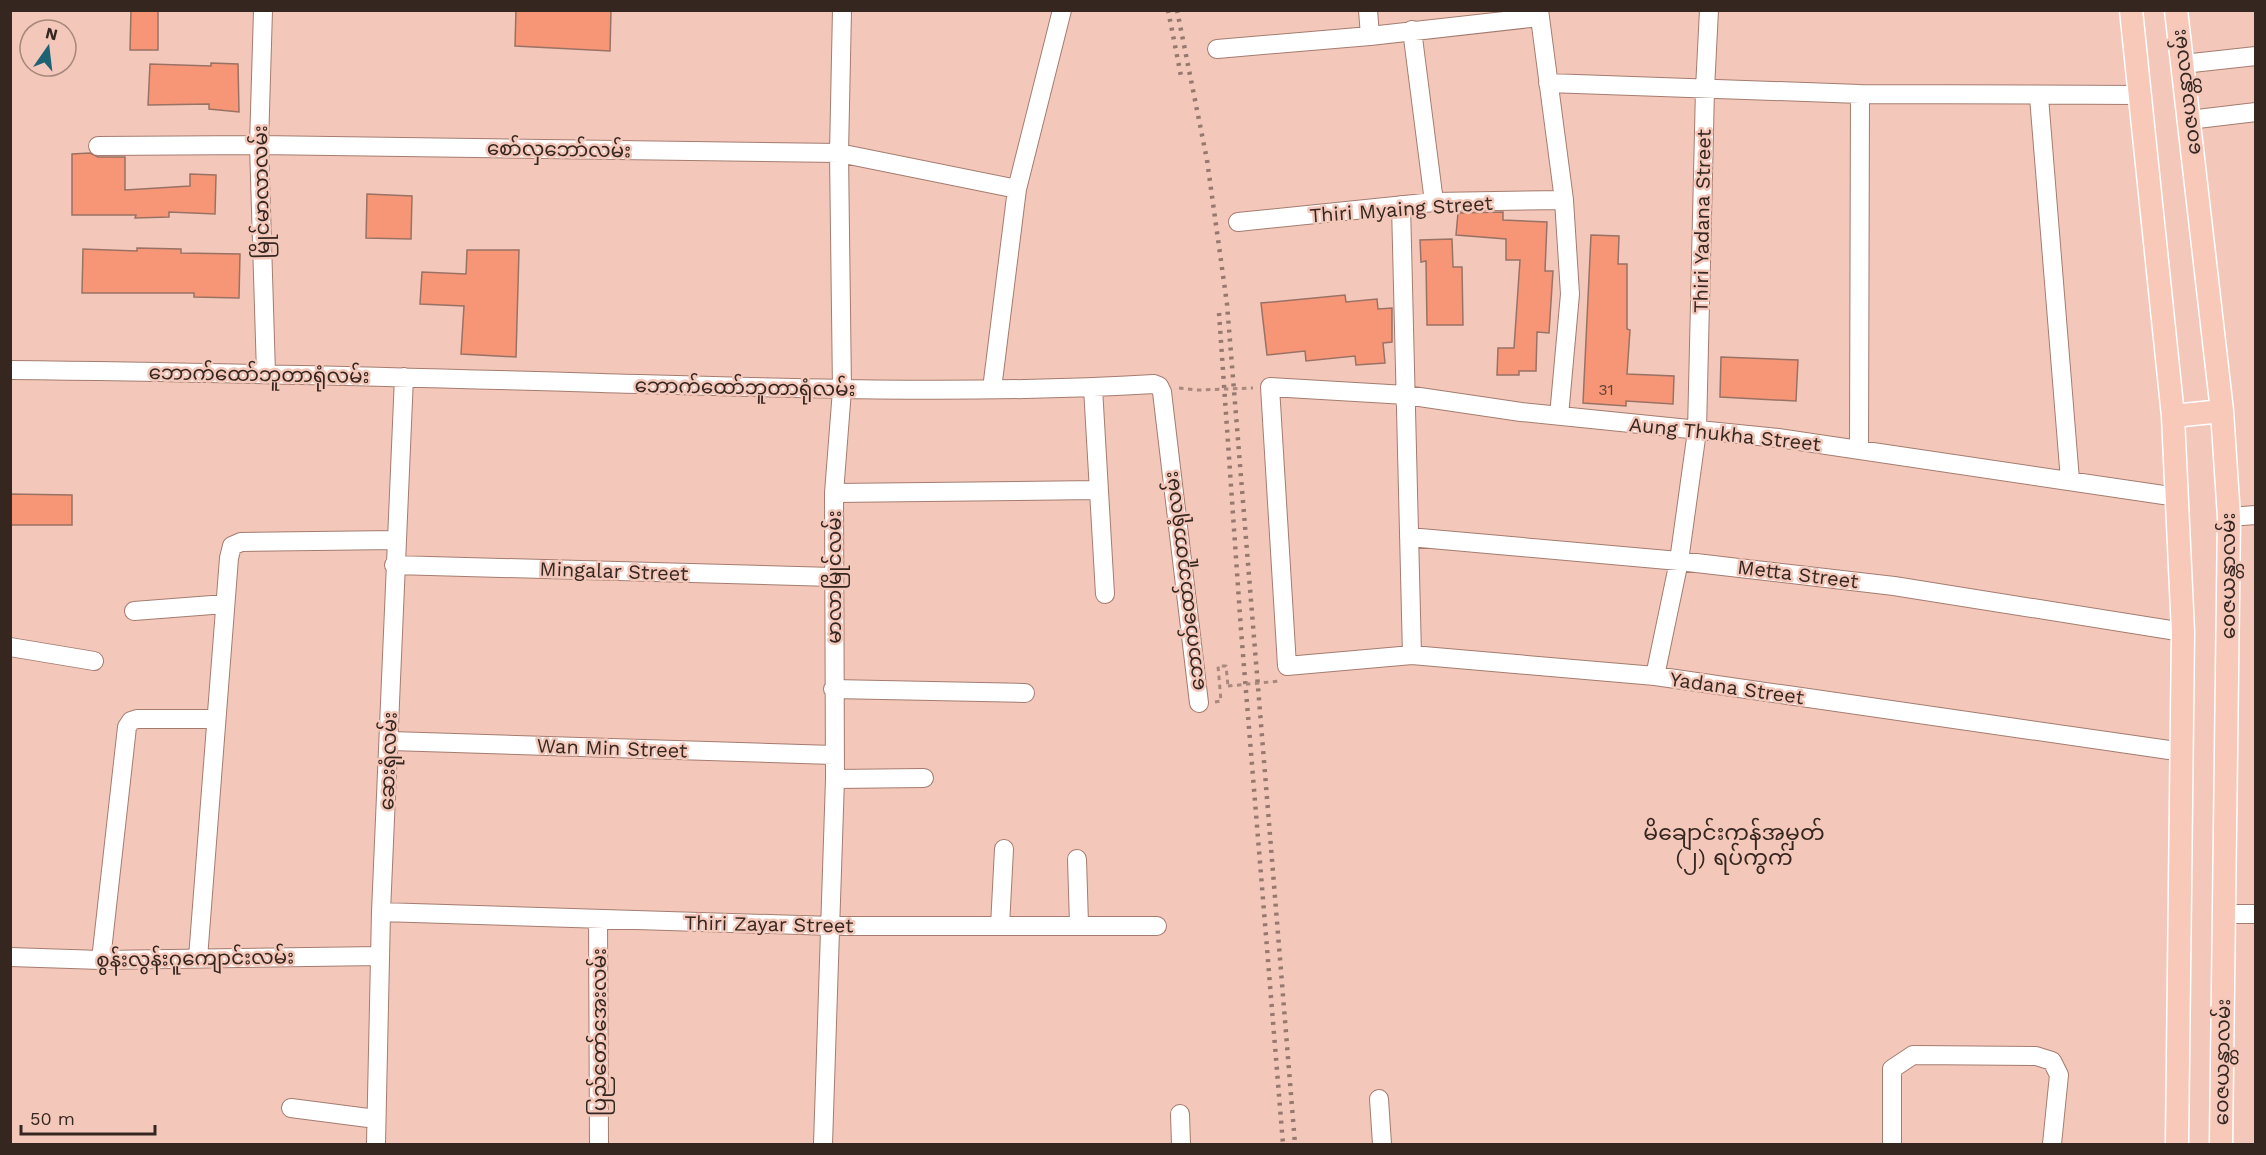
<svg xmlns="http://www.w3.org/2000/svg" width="2266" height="1155" viewBox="0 0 2266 1155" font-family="'Work Sans','Noto Sans Myanmar',sans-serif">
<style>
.building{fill:#f69677;stroke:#997265;stroke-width:1.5}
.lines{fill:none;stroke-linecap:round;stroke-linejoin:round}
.minor-casing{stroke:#a47c6f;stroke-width:20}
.major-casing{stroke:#fff;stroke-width:25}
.path{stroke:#a9887d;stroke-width:3;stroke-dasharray:4.5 4.5;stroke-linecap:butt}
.minor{stroke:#fff;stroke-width:18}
.major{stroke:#f8c8b9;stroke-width:22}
.rail{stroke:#96786e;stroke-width:4.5;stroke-dasharray:3 6;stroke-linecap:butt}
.path-bridge{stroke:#a9887d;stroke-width:3;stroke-dasharray:4.5 4.5;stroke-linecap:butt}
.labels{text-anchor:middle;stroke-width:5;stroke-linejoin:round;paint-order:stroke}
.number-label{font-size:16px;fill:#664236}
.street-label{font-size:20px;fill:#362620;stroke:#f3c8ba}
.quarter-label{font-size:22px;fill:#362620;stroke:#f3c8ba}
</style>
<rect width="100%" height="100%" fill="#f3c8ba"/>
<path class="building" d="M 131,10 L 158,10 L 158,50 L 130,50 Z
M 516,10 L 611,10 L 610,51 L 515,46 Z
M 211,63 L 238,64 L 239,112 L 209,109 L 209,104 L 148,105 L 150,64 L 211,66 Z
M 90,153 L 98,157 L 125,157 L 125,190 L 190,186 L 190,174 L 216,175 L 215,214 L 169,212 L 169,217 L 135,218 L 136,215 L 72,215 L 72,154 Z
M 367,194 L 412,196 L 411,239 L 366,238 Z
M 1503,212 L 1503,220 L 1547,222 L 1545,271 L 1553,271 L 1549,333 L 1537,332 L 1536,371 L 1519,371 L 1519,375 L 1497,375 L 1498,348 L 1514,348 L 1520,260 L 1506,260 L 1506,239 L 1456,235 L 1458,213 Z
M 1591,235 L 1619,236 L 1618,264 L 1627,264 L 1627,329 L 1630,330 L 1627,374 L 1674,376 L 1673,404 L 1626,401 L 1626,406 L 1583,403 Z
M 1452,239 L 1453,267 L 1462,267 L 1463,325 L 1427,325 L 1426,261 L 1421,262 L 1420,240 Z
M 137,248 L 181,249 L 181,253 L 240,254 L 239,298 L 194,297 L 194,293 L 82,293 L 83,249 L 137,251 Z
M 467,250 L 519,250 L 516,357 L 461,354 L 464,306 L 420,304 L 422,272 L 466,274 Z
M 1345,295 L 1346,302 L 1377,299 L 1378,309 L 1392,308 L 1392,342 L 1383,343 L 1385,363 L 1356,365 L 1355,356 L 1306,361 L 1305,351 L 1267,355 L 1261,303 Z
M 1721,357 L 1798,360 L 1796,401 L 1720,397 Z
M 10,494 L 72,495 L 72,525 L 10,525 Z"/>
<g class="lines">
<g class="minor-casing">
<path id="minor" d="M 263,10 L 259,145 L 266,373
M 1368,10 L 1370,36
M 1539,10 L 1564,200 L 1570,294 L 1559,416
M 1412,30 L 1434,202
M 1217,49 L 1370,36 L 1540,17
M 2183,64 L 2256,56
M 1548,83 L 1860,94 L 2141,95
M 2039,97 L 2070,480
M 2189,120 L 2256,112
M 98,146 L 259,145 L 839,153 L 1017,189
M 1401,205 L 1412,655
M 1238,222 L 1434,202 L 1564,200
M 10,370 C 208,372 405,377 602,383 C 786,388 970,395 1154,384 L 1159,386 L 1162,392 L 1199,703
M 1093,388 L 1105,594
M 992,389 L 1017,189 L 1062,10
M 1859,449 L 1860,94
M 834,493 L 1098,490
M 2177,497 L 1778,438 L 1521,412 L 1406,395 L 1270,387 L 1287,666 L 1412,655 L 1655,676 L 2183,752
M 2229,517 L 2256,515
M 1409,537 L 1679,561 L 1894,586 L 2183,632
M 394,565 L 833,577
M 134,611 L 225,604
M 10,647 L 94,661
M 1655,676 L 1679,561 L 1697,431 L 1705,89 L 1709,10
M 833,689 L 1025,693
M 391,741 L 833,755
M 835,779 L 924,778
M 1077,859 L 1079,924
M 381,912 L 832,926 L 1157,926
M 2224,914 L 2256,914
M 598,919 L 599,1144
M 1000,926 L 1004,849
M 10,957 L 101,960 L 380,956
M 198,958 L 229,558 L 232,546 L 241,542 L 395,540
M 101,960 L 127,727 L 131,721 L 137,719 L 216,719
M 1379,1099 L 1382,1144
M 291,1108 L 376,1119
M 1180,1114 L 1181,1144
M 376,1144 L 381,912 L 404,377
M 823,1144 L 835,779 L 834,493 L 842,390 L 839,153 L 842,10
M 1892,1144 L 1892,1069 L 1913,1055 L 2036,1056 L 2052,1061 L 2059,1075 L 2052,1144"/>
</g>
<g class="major-casing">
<path id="major" d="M 2131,10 L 2173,416 L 2183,632 L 2177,1144
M 2176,10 L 2222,411 L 2229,517 L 2221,1144
M 2173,416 L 2222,411"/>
</g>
<path class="path" d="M 1179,388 L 1198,390 L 1253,388
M 1215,702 L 1221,701 L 1218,666 L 1226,666 L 1228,686"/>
<use href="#minor" class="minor"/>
<use href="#major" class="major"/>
<path class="rail" d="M 1168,10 L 1181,76
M 1177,10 L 1207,160 L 1227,304 L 1295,1144
M 1219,313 L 1241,630 L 1283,1144"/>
<path class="path-bridge" d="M 1228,686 L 1280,681"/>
</g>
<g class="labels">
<g class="number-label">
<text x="1606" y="395">31</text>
</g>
<g class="street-label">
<text transform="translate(2186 92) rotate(-97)" y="7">ဝေဇယန္တာလမ်း</text>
<text transform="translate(559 149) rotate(1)" y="7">စော်လှဘော်လမ်း</text>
<text transform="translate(261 192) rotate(-91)" y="7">မြိုင်မာလာလမ်း</text>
<text transform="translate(1401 209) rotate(-4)" y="7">Thiri Myaing Street</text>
<text transform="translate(1702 221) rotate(-89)" y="7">Thiri Yadana Street</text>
<text transform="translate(259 374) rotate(1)" y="7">ဘောက်ထော်ဘူတာရုံလမ်း</text>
<text transform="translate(745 387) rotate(1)" y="7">ဘောက်ထော်ဘူတာရုံလမ်း</text>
<text transform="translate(1725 434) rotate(6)" y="7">Aung Thukha Street</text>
<text transform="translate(614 571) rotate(2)" y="7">Mingalar Street</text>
<text transform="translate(1798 574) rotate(7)" y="7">Metta Street</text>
<text transform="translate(2228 576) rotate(-90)" y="7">ဝေဇယန္တာလမ်း</text>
<text transform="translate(834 577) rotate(-90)" y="7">မာလာမြိုင်လမ်း</text>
<text transform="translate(1184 581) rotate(-97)" y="7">ဘောက်ထော်ဘူတာရုံလမ်း</text>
<text transform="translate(1737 688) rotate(8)" y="7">Yadana Street</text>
<text transform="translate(612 748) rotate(2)" y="7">Wan Min Street</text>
<text transform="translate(388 761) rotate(-88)" y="7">ဆေးရုံလမ်း</text>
<text transform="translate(769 924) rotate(1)" y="7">Thiri Zayar Street</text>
<text transform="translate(195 958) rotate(-1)" y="7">စွန်းလွန်းဂူကျောင်းလမ်း</text>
<text transform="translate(599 1032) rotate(-90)" y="7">ပြည်တော်အေးလမ်း</text>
<text transform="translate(2222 1062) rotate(-89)" y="7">ဝေဇယန္တာလမ်း</text>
</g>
<g class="quarter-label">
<text x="1734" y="840">မိချောင်းကန်အမှတ်<tspan x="1734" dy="25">(၂) ရပ်ကွက်</tspan></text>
</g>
</g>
<rect width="2266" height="1155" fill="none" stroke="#362620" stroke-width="24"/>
<g transform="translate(48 48) rotate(14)"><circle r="28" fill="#f3c8ba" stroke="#a7877c" stroke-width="1.5"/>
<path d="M0-4.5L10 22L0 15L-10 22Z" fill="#1e6374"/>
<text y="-9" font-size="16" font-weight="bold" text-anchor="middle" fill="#362620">N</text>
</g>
<path d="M21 1125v9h134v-9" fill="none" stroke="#362620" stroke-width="3"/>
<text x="30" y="1125" font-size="18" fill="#362620" stroke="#f3c8ba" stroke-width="4.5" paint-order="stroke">50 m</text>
</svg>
